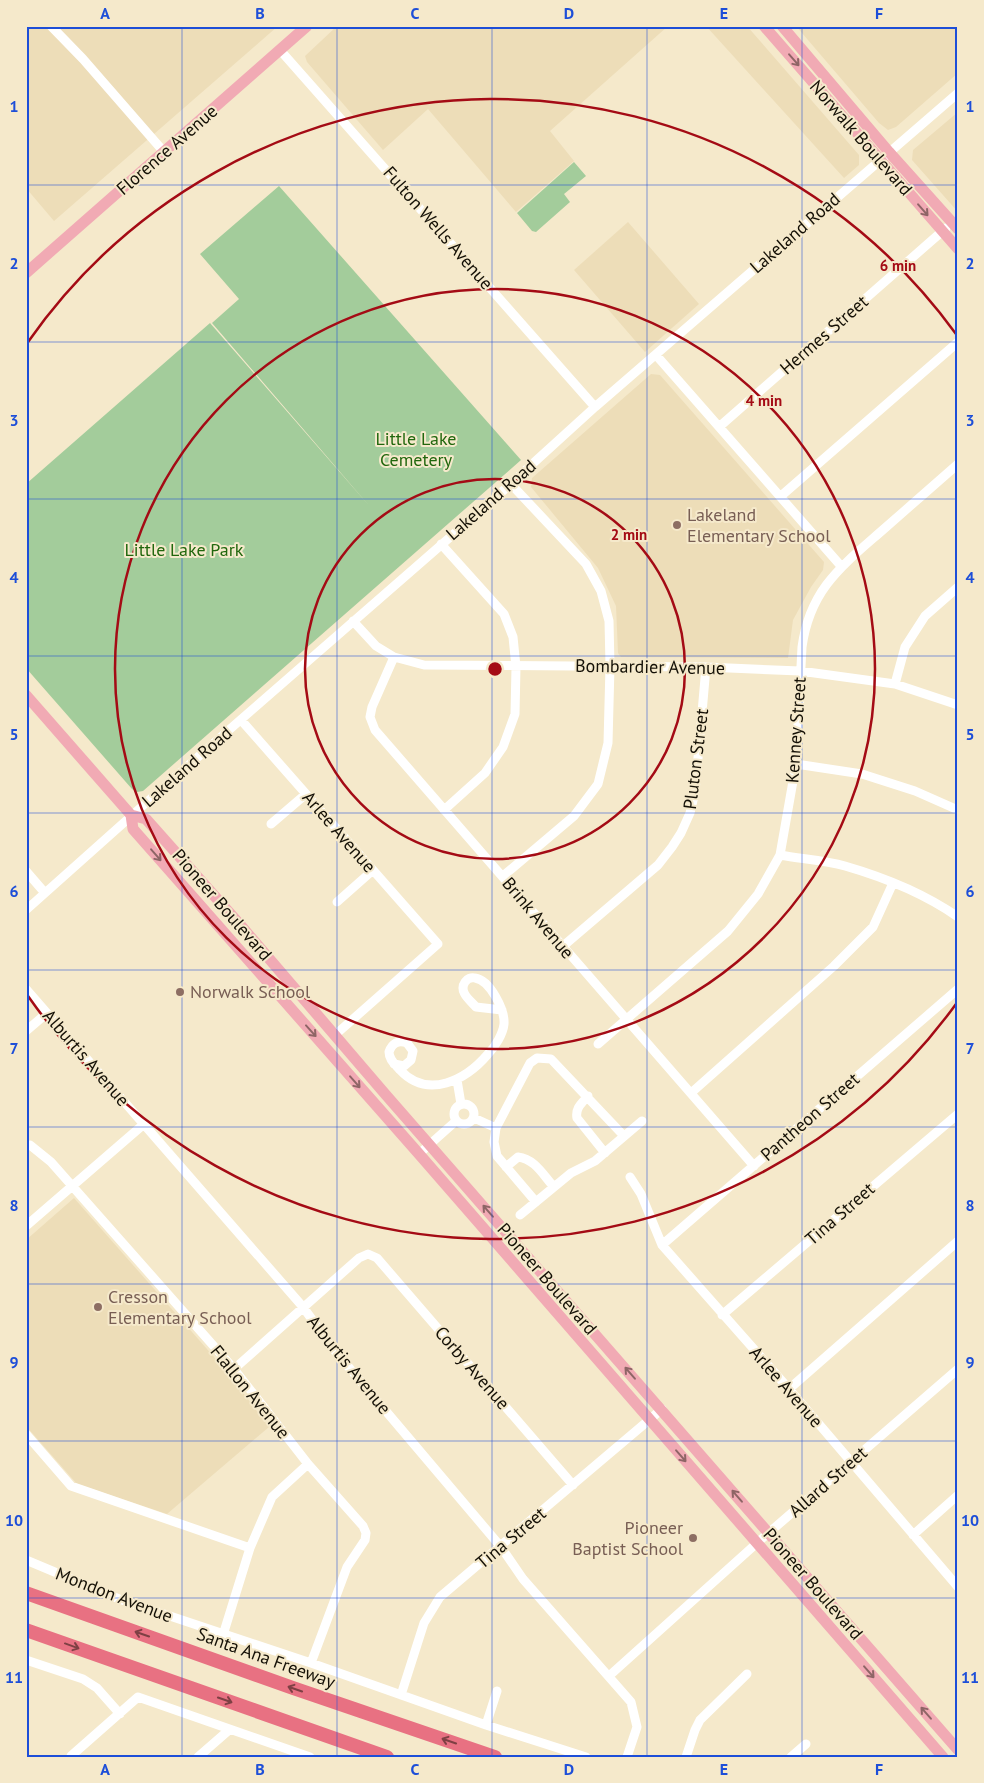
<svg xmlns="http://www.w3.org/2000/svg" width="984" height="1783" viewBox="0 0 984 1783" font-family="'PT Sans',sans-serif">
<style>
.built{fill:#edddb8}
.green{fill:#a3cc9b}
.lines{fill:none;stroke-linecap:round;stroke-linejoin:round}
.minor{stroke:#fff;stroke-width:9}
.major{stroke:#f1aab4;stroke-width:11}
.highway{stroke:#e87182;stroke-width:14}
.oneway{stroke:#8e6566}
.oneway2{stroke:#7e4044}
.grid{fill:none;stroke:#1d4ed8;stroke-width:1;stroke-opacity:0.55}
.ring{fill:none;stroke:#a40b15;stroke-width:2.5}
.education-dot{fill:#8d6e63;stroke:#f5e9cb;stroke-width:2}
.labels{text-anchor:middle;stroke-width:4;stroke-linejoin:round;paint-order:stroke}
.street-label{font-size:18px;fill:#141006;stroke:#f5e9cb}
.park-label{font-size:18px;fill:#21670d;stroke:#f5e9cb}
.education-label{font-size:18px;fill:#785e54;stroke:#f5e9cb;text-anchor:start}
.centre{fill:#a40b15;stroke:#f5e9cb;stroke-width:2.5}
.ring-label{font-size:15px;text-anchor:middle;font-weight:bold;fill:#a40b15;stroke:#f5e9cb;stroke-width:4;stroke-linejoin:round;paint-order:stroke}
.neatline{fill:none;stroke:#1d4ed8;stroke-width:2}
.grid-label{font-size:16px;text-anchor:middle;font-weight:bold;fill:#1d4ed8}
</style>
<rect width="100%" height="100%" fill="#f5e9cb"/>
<path class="built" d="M 26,26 L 278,26 L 54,221 L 26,188 Z
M 337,26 L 668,26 L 550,131 L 574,161 L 516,212 L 428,109 L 383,150 L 307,62 L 305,56 Z
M 706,26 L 747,26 L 859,155 L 859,165 L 844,178 Z
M 796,26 L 958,26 L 958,73 L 896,127 L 888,130 L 879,123 Z
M 958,112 L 958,212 L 912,160 L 913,150 Z
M 628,222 L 699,304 L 645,352 L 574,270 Z
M 651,374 L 660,375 L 824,562 L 823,570 L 811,587 L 793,620 L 788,658 L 621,657 L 618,653 L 616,606 L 598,568 L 531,487 L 532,478 Z
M 74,1198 L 229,1374 L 269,1427 L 167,1514 L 77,1484 L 26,1426 L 26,1240 Z"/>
<path class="green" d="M 574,162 L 586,176 L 564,194 L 570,202 L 536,232 L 532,231 L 517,213 Z
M 279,186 L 521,460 L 143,791 L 137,792 L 132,789 L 26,668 L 26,484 L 210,323 L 371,508 L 212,323 L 239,299 L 200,254 Z"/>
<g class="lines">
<path class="minor" d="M 51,26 L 83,59 L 164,152
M 280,50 L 595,407
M 656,355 L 841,566
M 719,427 L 946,228
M 781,496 L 958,342
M 441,544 L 504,614 L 513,637 L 516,667 L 515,714 L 503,747 L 485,773 L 444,810
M 353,621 L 376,646 L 394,657 L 424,665 L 706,667 L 800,671 L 895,684 L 958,705
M 394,657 L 372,707 L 370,717 L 375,730 C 501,876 628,1021 754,1166
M 895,684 L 905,647 L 925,616 L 958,587
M 241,720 L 438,944 L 335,1035
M 796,764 L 862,774 L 915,791 L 958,810
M 271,824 L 306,794
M 780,855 C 801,859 824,860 845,866 C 883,877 925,894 958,917
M 26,871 L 45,893
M 503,876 L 574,816 L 598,784 L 608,743 L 610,666 L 609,621 L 601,591 L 586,564 L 510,483
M 337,902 L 372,871
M 26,910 L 175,777 L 495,498 L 595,407 L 958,93
M 562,947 L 658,865 L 672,847 L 681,833 L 690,813 L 695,792 L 706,667
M 26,989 L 303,1307 L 335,1351 L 501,1547 L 523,1579 L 631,1702 L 637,1727 L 627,1757
M 26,1031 L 47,1013
M 598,1044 L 728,931 L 758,894 L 780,855 L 796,764 L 802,647 C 810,588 843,565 885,528 C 909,507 934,485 958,464
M 394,1064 L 404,1066 L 411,1060 L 413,1051 L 407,1043 C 398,1040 392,1043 389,1052 C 389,1060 395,1064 400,1070 C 428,1100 466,1080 488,1054 C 495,1047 503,1034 504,1024 C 505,1010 490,980 475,978 C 471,977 467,979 465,982 C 458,992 471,1001 476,1007 L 502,1010
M 457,1080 L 461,1104
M 691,1093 L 834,966 L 873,927 L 893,883
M 588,1096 C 582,1103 575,1108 577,1118 L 605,1153
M454 1114a10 10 0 1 1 20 0a10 10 0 1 1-20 0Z
M 474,1118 L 496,1128
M 30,1145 L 51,1162 L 234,1369 L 308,1464 L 363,1526 L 366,1533 L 365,1540 L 347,1567 L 311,1663
M 419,1154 L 456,1121
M 506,1167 L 518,1157 C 535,1159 543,1175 554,1187
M 630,1177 L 641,1194 L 662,1245 L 789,1389 L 958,1587
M 536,1202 L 497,1156 L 494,1142 L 496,1128 L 530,1063 L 537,1058 L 551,1059 L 624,1136
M 520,1215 L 571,1173 L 595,1161 L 642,1121
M 26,1226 L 144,1124
M 662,1245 L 958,989
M 722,1315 L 958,1114
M 234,1369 L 359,1258 L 368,1254 L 377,1258 L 573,1485
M 789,1389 L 958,1241
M 26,1434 L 71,1486 L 250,1548
M 913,1535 L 958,1495
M 26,1560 L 119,1599 L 311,1663 L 486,1725 L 586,1757
M 223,1635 L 250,1548 L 272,1497 L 308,1464
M 26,1660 L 83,1679 L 97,1688 L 120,1714
M 609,1676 L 757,1543 L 958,1369
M 401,1695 L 424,1623 L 440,1597 L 662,1409
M 486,1725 L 497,1691
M 71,1756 L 138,1697 L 310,1757
M 198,1757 L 229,1730
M 686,1757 L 695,1730 L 700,1720 L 747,1674
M 791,1757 L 806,1744"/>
<path class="major" d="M 764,26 L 958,249
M 782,26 L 889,152 L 958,229
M 26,273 L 307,26
M 26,695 L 131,815 L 133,829 L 419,1154 L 943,1757
M 131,815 L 146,819 L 242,927 L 386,1095 L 958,1750"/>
<path class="highway" d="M 26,1593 L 293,1688 L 495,1757
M 26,1630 L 387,1757"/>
</g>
<defs><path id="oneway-shaft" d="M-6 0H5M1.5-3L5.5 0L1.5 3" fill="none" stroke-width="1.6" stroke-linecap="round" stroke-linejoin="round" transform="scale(1.25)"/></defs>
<g class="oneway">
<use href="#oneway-shaft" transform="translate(794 60) rotate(49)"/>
<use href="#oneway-shaft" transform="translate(923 210) rotate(49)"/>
<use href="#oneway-shaft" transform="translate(156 855) rotate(49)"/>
<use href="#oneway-shaft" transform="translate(311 1031) rotate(48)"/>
<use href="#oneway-shaft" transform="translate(355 1082) rotate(49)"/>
<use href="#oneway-shaft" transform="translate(488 1211) rotate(-131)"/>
<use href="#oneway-shaft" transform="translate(630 1373) rotate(-131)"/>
<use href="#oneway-shaft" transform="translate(681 1456) rotate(49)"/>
<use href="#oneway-shaft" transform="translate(737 1496) rotate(-131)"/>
<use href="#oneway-shaft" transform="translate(869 1672) rotate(49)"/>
<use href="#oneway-shaft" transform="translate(926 1713) rotate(-131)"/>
</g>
<g class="oneway2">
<use href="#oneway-shaft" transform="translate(142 1634) rotate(-161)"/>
<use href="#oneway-shaft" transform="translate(72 1646) rotate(20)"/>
<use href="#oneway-shaft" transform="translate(295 1689) rotate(-161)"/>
<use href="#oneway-shaft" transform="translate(225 1700) rotate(19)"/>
<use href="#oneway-shaft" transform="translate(449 1741) rotate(-161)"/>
</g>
<path class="grid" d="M 182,26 L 182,1757M 337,26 L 337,1757M 492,26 L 492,1757M 647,26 L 647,1757M 802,26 L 802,1757M 26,185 L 958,185M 26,342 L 958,342M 26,499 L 958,499M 26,656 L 958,656M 26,813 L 958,813M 26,970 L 958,970M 26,1127 L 958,1127M 26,1284 L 958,1284M 26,1441 L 958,1441M 26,1598 L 958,1598"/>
<g class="ring">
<circle cx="495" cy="669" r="190"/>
<circle cx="495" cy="669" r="380"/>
<path d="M956 1004A570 570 0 0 1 28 996M28 342A570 570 0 0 1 956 334"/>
</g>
<g class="education-dot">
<circle cx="677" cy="525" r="5"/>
<circle cx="180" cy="992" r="5"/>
<circle cx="98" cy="1307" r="5"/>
<circle cx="693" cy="1538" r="5"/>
</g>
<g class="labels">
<g class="street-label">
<text transform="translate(861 138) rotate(49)" y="6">Norwalk Boulevard</text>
<text transform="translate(167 150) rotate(-41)" y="6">Florence Avenue</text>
<text transform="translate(438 228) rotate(49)" y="6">Fulton Wells Avenue</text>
<text transform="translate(795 233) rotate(-41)" y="6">Lakeland Road</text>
<text transform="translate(824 335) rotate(-41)" y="6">Hermes Street</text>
<text transform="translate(491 500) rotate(-41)" y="6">Lakeland Road</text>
<text transform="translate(650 667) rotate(1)" y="6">Bombardier Avenue</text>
<text transform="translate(796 730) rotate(-86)" y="6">Kenney Street</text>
<text transform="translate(696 759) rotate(-83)" y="6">Pluton Street</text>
<text transform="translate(187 767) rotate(-41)" y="6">Lakeland Road</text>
<text transform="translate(339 832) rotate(49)" y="6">Arlee Avenue</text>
<text transform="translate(222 905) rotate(49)" y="6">Pioneer Boulevard</text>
<text transform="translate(538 918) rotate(50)" y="6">Brink Avenue</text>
<text transform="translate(86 1058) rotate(49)" y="6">Alburtis Avenue</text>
<text transform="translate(810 1117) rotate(-41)" y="6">Pantheon Street</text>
<text transform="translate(840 1214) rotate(-41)" y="6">Tina Street</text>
<text transform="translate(547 1279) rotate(49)" y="6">Pioneer Boulevard</text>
<text transform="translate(349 1365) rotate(51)" y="6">Alburtis Avenue</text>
<text transform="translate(472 1368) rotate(49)" y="6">Corby Avenue</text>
<text transform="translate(786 1387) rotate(49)" y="6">Arlee Avenue</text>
<text transform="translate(250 1392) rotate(51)" y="6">Flallon Avenue</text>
<text transform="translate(828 1482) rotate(-41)" y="6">Allard Street</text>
<text transform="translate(511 1538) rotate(-40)" y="6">Tina Street</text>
<text transform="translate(813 1584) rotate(49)" y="6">Pioneer Boulevard</text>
<text transform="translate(114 1595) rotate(21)" y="6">Mondon Avenue</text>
<text transform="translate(266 1658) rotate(20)" y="6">Santa Ana Freeway</text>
</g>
<g class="park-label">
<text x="416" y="445">Little Lake<tspan x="416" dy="21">Cemetery</tspan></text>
<text x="184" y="556">Little Lake Park</text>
</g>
<g class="education-label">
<text x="687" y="521">Lakeland<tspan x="687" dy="21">Elementary School</tspan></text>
<text x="190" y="998">Norwalk School</text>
<text x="108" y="1303">Cresson<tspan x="108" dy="21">Elementary School</tspan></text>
<text x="683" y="1534" text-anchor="end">Pioneer<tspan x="683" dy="21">Baptist School</tspan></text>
</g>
</g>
<circle cx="495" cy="669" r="8" class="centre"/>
<g class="ring-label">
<text x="898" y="271">6 min</text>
<text x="764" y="406">4 min</text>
<text x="629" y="540">2 min</text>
</g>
<rect width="984" height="1783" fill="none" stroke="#f5e9cb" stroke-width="55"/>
<rect x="28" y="28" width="928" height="1728" class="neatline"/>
<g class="grid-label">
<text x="105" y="19">A</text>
<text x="260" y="19">B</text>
<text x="415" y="19">C</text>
<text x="569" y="19">D</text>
<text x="724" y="19">E</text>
<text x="879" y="19">F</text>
<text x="14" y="112">1</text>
<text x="970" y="112">1</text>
<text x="14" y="269">2</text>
<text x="970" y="269">2</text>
<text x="14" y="426">3</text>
<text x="970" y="426">3</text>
<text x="14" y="583">4</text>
<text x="970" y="583">4</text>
<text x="14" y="740">5</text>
<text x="970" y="740">5</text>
<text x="14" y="897">6</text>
<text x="970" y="897">6</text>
<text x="14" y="1054">7</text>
<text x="970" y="1054">7</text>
<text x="14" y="1211">8</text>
<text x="970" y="1211">8</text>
<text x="14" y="1368">9</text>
<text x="970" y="1368">9</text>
<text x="14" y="1526">10</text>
<text x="970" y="1526">10</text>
<text x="14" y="1683">11</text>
<text x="970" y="1683">11</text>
<text x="105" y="1775">A</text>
<text x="260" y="1775">B</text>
<text x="415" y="1775">C</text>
<text x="569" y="1775">D</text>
<text x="724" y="1775">E</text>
<text x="879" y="1775">F</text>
</g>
</svg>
